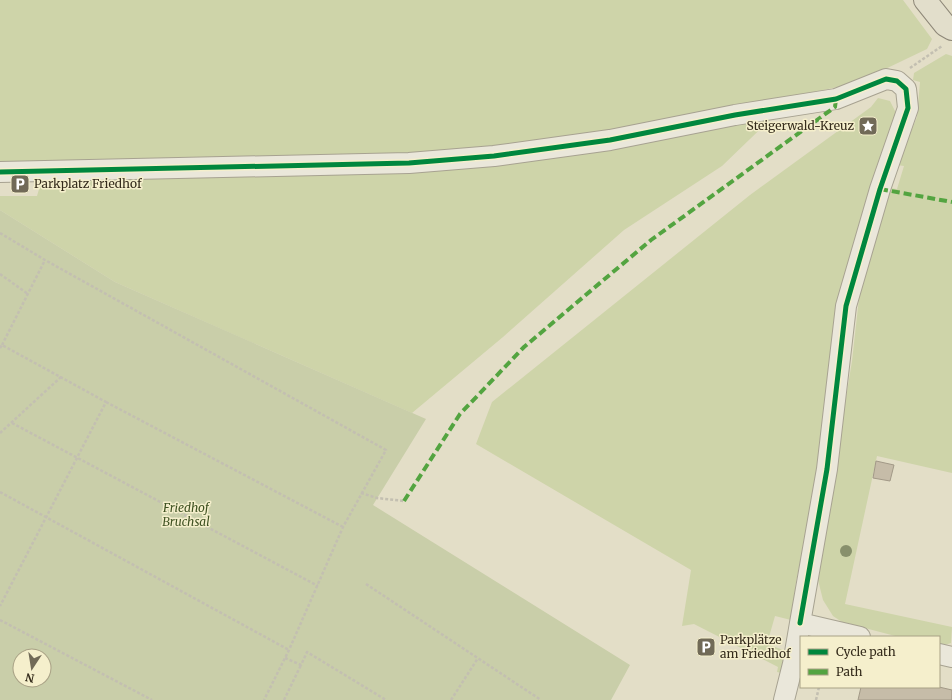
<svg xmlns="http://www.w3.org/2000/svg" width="952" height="700" viewBox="0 0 952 700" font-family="Merriweather,serif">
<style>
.green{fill:#ced4a9}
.cemetery{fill:#c9cea9;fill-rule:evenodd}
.building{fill:#c6bca8;stroke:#a29987}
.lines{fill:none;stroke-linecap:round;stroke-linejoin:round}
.minor-casing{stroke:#a7a291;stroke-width:22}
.primary-casing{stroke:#8d8778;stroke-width:24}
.path{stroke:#c3bfb1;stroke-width:2.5;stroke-dasharray:3 2;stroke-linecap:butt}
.minor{stroke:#eae7da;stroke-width:20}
.primary{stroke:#e2decb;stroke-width:22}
.quiet{stroke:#53a440;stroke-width:4;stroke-dasharray:8 4;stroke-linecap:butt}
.cycleway-casing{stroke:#f5efcc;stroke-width:8}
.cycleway{stroke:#00873e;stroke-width:5}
.tree{fill:#88906c}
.labels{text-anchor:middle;stroke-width:3;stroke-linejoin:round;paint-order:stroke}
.poi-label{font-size:12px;fill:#342b1b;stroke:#f5efcc;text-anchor:start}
.park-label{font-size:12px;font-style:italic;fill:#3e5121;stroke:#f5efcc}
</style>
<rect width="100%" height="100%" fill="#e3dec7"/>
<path class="green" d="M 0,0 L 903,0 L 932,39 L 927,49 L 856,83 L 777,100 L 775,115 L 722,166 L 624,230 L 503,337 L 412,413 L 115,282 L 0,210 L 0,196 L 37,196 L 44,172 L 0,172 Z
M 946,54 L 952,56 L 952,473 L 877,456 L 845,604 L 952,627 L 951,643 L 939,647 L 939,637 L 899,637 L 842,622 L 833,616 L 823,600 L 817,576 L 852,361 L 861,280 L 889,188 L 897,189 L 904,166 L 897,165 L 917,117 L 920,82 L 913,80 L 914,73 Z
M 878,98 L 890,101 L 896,113 L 837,301 L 819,469 L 796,582 L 791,620 L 775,616 L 767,644 L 786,651 L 782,673 L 777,672 L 778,667 L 694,624 L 682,626 L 691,570 L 476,444 L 492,402 L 750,195 L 871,107 Z"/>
<path class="cemetery" d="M 0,210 L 115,282 L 426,419 L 373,505 L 630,665 L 611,700 L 0,700 ZM 20,656 L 44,656 L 44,680 L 20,680 Z"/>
<path class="building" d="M 876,461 L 894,465 L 890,481 L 873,478 Z
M 861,687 L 939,687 L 952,690 L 952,700 L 858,700 Z"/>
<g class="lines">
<g class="minor-casing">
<path id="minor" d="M 0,172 L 409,163 L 494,156 L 610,140 L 735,115 L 836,99 L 886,79 L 897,81 L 906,89 L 908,108 L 880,189 L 846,306 L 827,469 L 800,623
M 939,654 L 952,657
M 784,700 L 793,664 L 800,623 L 860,637"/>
</g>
<g class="primary-casing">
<path id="primary" d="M 925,0 L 945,25 L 952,29"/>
</g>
<path class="path" d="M 910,68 L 942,46
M 0,233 L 45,260 L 386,450 L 343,527 L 289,650 L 264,700
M 0,274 L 28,294
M 2,345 L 45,260
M 0,348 L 2,345 L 106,402 L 0,606
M 106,402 L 343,527
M 12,423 L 318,586
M 0,433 L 61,377
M 0,492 L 289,650
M 361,493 L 377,498 L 404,501
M 366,584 L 541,700
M 0,620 L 152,700
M 285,658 L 301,665 L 307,652 L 386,700
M 284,700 L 301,665
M 451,700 L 478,658
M 816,700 L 819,687"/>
<use href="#minor" class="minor"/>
<use href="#primary" class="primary"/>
<path class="quiet" d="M 880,189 L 952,202
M 404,501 L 460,414 L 524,347 L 651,240 L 835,107 L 836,99"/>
<g class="cycleway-casing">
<path id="cycleway" d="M 0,172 L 409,163 L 494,156 L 610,140 L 735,115 L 836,99 L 886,79 L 897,81 L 906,89 L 908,108 L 880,189 L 846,306 L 827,469 L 800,623"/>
</g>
<use href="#cycleway" class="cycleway"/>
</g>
<circle class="tree" cx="846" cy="551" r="6"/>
<defs>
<g id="sight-square" transform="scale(1)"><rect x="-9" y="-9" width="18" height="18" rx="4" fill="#716a57" stroke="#f5efcc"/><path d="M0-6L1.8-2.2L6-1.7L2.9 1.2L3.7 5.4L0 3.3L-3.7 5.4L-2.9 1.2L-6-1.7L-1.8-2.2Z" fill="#fff"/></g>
<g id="parking-square" transform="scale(1)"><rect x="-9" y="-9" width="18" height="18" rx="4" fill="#716a57" stroke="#f5efcc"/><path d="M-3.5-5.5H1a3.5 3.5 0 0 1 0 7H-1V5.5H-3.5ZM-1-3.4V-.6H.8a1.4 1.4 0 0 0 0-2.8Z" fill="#fff"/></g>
</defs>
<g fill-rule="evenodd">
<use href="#sight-square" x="868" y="126"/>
<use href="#parking-square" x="20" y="184"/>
<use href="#parking-square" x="706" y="647"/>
</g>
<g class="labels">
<g class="poi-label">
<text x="854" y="130" text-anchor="end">Steigerwald-Kreuz</text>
<text x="34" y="188">Parkplatz Friedhof</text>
<text x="720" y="644">Parkplätze<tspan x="720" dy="14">am Friedhof</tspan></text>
</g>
<g class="park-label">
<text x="186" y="512">Friedhof<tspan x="186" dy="14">Bruchsal</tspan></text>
</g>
</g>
<rect x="800" y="636" width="140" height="52" fill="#f5efcc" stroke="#a8a185"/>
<rect x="808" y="649" width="20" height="6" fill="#00873e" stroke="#a8a185"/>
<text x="836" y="656" font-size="12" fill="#342b1b">Cycle path</text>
<rect x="808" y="669" width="20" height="6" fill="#53a440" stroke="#a8a185"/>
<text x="836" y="676" font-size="12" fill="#342b1b">Path</text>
<g transform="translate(32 668) rotate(192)"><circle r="19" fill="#f5efcc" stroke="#a8a185"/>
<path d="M0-3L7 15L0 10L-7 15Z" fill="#716a57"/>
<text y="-6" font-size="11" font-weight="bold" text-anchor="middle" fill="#342b1b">N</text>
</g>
</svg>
